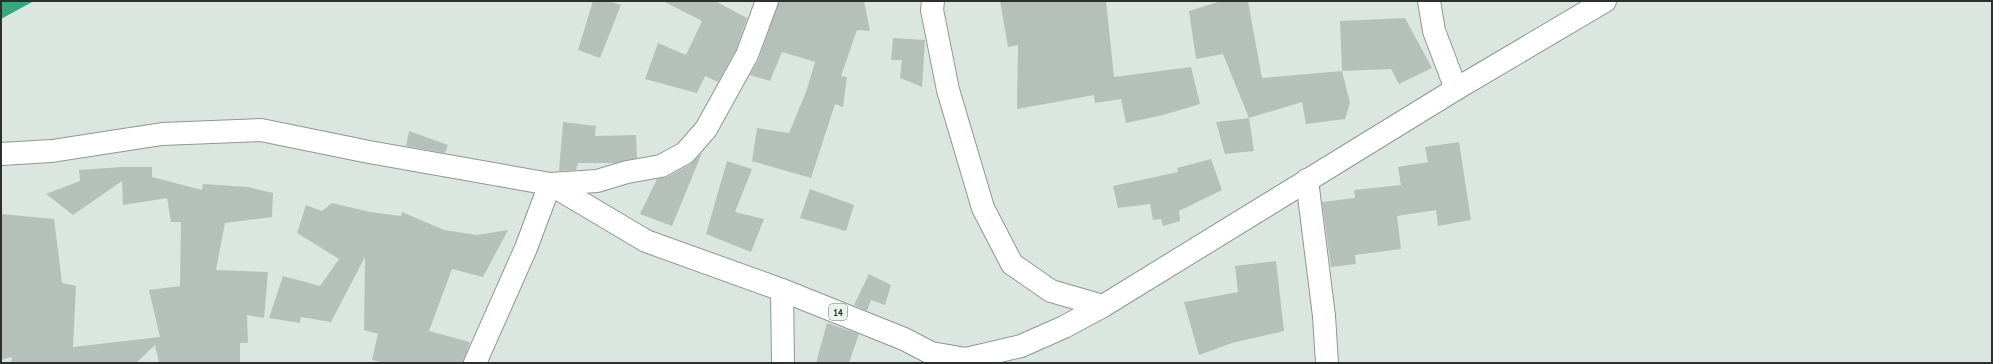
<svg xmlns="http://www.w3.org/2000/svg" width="1993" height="364" viewBox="0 0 1993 364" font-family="'PT Sans Narrow',sans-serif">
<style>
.water{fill:#3aa67d}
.building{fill:#b6c0bb}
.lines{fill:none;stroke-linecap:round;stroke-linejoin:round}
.minor-casing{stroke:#8d9892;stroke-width:24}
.highway-casing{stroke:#8d9892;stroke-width:24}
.minor{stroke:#fff;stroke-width:22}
.highway{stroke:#fff;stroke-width:22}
.labels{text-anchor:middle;stroke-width:3.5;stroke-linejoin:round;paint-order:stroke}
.shield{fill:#e8f3ee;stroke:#646a67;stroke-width:1}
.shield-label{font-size:10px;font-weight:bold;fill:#2b2f2d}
</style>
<rect width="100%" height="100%" fill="#dbe6e0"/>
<path class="water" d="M 1,1 L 34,1 L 1,19 Z"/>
<path class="building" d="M 593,1 L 608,1 L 621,5 L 600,58 L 578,50 Z
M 663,1 L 715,1 L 747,18 L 736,50 L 718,82 L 705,76 L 697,93 L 645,79 L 658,43 L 686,55 L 702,21 Z
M 779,1 L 864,1 L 870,31 L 857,30 L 841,76 L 847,77 L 843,107 L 835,104 L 811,178 L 752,161 L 757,128 L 789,133 L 806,92 L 815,62 L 782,52 L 770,81 L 750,75 L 759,59 Z
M 1000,1 L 1106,1 L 1114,77 L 1191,67 L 1200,104 L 1163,115 L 1126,123 L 1121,99 L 1095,103 L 1094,95 L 1017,109 L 1018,45 L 1008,47 Z
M 1221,1 L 1248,1 L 1262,78 L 1342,71 L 1350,103 L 1345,119 L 1306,124 L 1302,102 L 1249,118 L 1223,54 L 1196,59 L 1189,11 Z
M 1405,18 L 1432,68 L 1399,84 L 1391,69 L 1342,71 L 1340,21 Z
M 893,38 L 925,40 L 922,87 L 900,78 L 902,60 L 891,60 Z
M 1249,118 L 1254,151 L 1225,154 L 1216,122 Z
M 563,122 L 596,126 L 595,136 L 636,135 L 637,158 L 615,163 L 578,163 L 576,170 L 559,171 Z
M 409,131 L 448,145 L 445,153 L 406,146 Z
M 1459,142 L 1471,220 L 1438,226 L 1436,210 L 1397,216 L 1401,249 L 1355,255 L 1356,264 L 1331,267 L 1322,202 L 1355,198 L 1354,190 L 1401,185 L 1398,167 L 1428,162 L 1425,147 Z
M 702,153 L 672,226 L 640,214 L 657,179 L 667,177 L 691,164 Z
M 1211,159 L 1222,190 L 1179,211 L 1180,221 L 1163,226 L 1161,219 L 1153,220 L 1150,204 L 1118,208 L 1113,186 L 1178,172 L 1177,168 Z
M 727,161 L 752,169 L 735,212 L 764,219 L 751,252 L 706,234 Z
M 121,167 L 152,167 L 152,177 L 202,190 L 203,184 L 248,187 L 273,193 L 272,217 L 225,223 L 216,270 L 268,272 L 264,318 L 247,315 L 248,343 L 240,343 L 240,363 L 159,363 L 155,345 L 136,363 L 11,363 L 12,357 L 1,360 L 1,214 L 54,219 L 62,283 L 76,286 L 73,347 L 160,337 L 149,290 L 180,286 L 181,222 L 171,222 L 167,198 L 123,205 L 122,181 L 73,215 L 46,194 L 80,181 L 79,170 Z
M 810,189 L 854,205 L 846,231 L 800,218 Z
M 332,203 L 370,212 L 401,216 L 402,212 L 444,230 L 477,235 L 508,230 L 483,277 L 452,269 L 429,331 L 470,342 L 463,363 L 384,363 L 372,360 L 378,334 L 364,330 L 365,257 L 331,322 L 301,317 L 300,323 L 269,318 L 283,276 L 320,286 L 339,259 L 297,233 L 306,205 L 322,211 Z
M 1276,261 L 1284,331 L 1232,343 L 1199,355 L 1184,302 L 1238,292 L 1235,266 Z
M 869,274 L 891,285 L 885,305 L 871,300 L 867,311 L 854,305 Z
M 827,323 L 859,334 L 849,363 L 816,363 Z"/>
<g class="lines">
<g class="minor-casing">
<path id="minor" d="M 933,1 L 932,10 L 948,90 L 983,208 L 1012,264 L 1051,291 L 1103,306
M 1429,1 L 1434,31 L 1456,89
M 1307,180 L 1324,316 L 1327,363
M 782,290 L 783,363
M 475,363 L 526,248 L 550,184 L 597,181 L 627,172 L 661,166 L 685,153 L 706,129 L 747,55 L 767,1"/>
</g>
<g class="highway-casing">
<path id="highway" d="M 1,154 L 52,151 L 162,134 L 261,130 L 369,152 L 550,184 L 646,241 L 782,290 L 904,339 L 931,353 L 966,359 L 1021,346 L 1064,327 L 1103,306 L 1456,89 L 1605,1"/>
</g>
<use href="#minor" class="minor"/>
<use href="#highway" class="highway"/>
</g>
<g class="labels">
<rect class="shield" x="829" y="304" width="18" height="16" rx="3"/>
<g class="shield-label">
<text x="838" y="316">14</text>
</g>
</g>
<rect width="1993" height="364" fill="none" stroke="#2b2f2d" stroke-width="4"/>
</svg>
